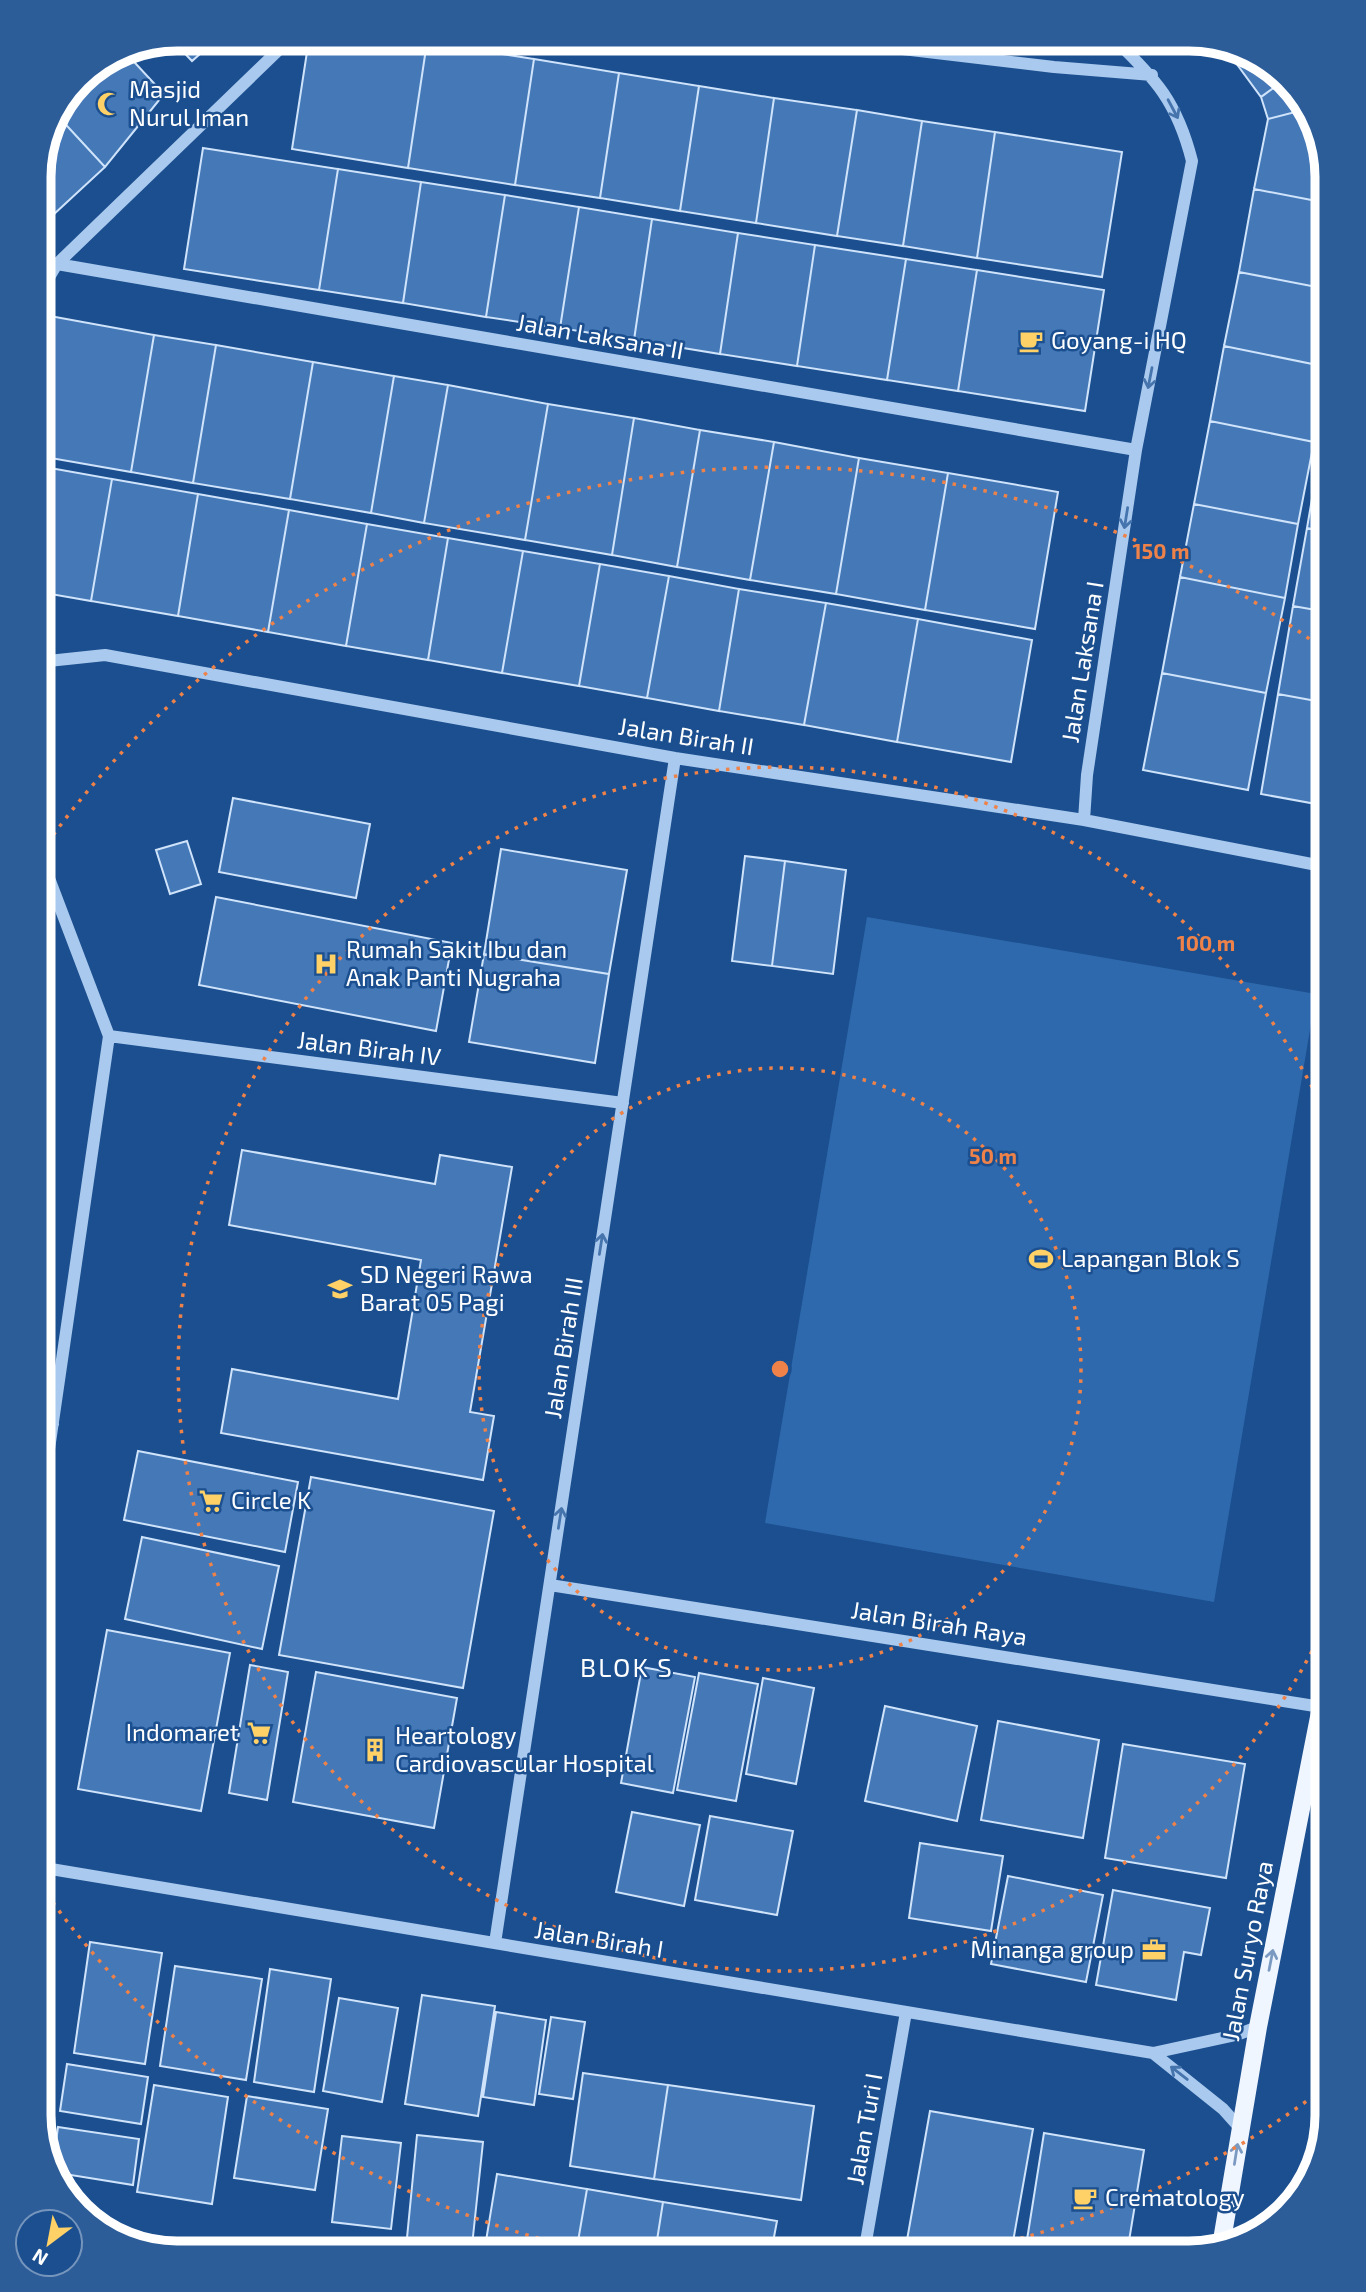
<svg xmlns="http://www.w3.org/2000/svg" width="1366" height="2292" viewBox="0 0 1366 2292" font-family="'Exo 2',sans-serif">
<style>
.green{fill:#2e69ad}
.building{fill:#4478b7;stroke:#cfe3fa;stroke-width:2}
.lines{fill:none;stroke-linecap:round;stroke-linejoin:round}
.minor{stroke:#a9c9ee;stroke-width:12}
.major{stroke:#f0f6ff;stroke-width:18}
.oneway{stroke:#4674ac}
.oneway2{stroke:#7b9ac1}
.ring{fill:none;stroke:#ee8249;stroke-width:3.5;stroke-dasharray:3.5 7}
.labels{text-anchor:middle;stroke-width:5;stroke-linejoin:round;paint-order:stroke}
.poi-label{font-size:24px;fill:#fff;stroke:#1b4f8f;text-anchor:start}
.street-label{font-size:24px;fill:#fff;stroke:#1b4f8f}
.neighbourhood-label{font-size:26px;letter-spacing:2px;fill:#fff;stroke:#1b4f8f}
.rim{fill:none;stroke:#fff;stroke-width:9}
.centre{fill:#ee8249;stroke:#1b4f8f;stroke-width:3.5}
.ring-label{font-size:21px;text-anchor:middle;font-weight:bold;fill:#ee8249;stroke:#1b4f8f;stroke-width:5;stroke-linejoin:round;paint-order:stroke}
</style>
<rect width="100%" height="100%" fill="#1b4f8f"/>
<path class="green" d="M 867,917 L 1316,994 L 1214,1602 L 765,1523 Z"/>
<path class="building" d="M 177,38 L 217,39 L 192,61 L 172,40 Z
M 309,39 L 404,39 L 427,42 L 408,168 L 292,149 Z
M 427,42 L 534,59 L 515,185 L 408,168 Z
M 1225,48 L 1266,62 L 1283,81 L 1261,97 Z
M 123,50 L 164,94 L 105,167 L 56,114 L 79,79 Z
M 534,59 L 619,73 L 600,198 L 515,185 Z
M 619,73 L 699,86 L 680,211 L 600,198 Z
M 1283,81 L 1307,109 L 1268,119 L 1261,97 Z
M 699,86 L 774,98 L 756,223 L 680,211 Z
M 774,98 L 857,110 L 837,236 L 756,223 Z
M 1307,109 L 1313,116 L 1328,177 L 1327,203 L 1254,189 L 1268,119 Z
M 857,110 L 922,121 L 903,246 L 837,236 Z
M 56,114 L 105,167 L 53,215 L 39,199 L 39,169 L 49,124 Z
M 922,121 L 995,132 L 977,258 L 903,246 Z
M 995,132 L 1122,152 L 1102,277 L 977,258 Z
M 203,148 L 338,169 L 319,290 L 184,269 Z
M 338,169 L 421,182 L 403,303 L 319,290 Z
M 421,182 L 505,195 L 486,317 L 403,303 Z
M 1254,189 L 1327,203 L 1327,289 L 1239,272 Z
M 505,195 L 579,207 L 560,328 L 486,317 Z
M 39,199 L 53,215 L 39,228 Z
M 579,207 L 652,219 L 634,340 L 560,328 Z
M 652,219 L 738,233 L 720,354 L 634,340 Z
M 738,233 L 815,245 L 797,366 L 720,354 Z
M 815,245 L 906,259 L 887,380 L 797,366 Z
M 906,259 L 977,270 L 958,391 L 887,380 Z
M 977,270 L 1104,290 L 1085,411 L 958,391 Z
M 1239,272 L 1327,289 L 1327,367 L 1224,346 Z
M 39,314 L 154,335 L 131,472 L 39,456 Z
M 154,335 L 216,345 L 193,483 L 131,472 Z
M 216,345 L 313,362 L 290,499 L 193,483 Z
M 1224,346 L 1327,367 L 1314,442 L 1210,421 Z
M 313,362 L 394,376 L 371,513 L 290,499 Z
M 394,376 L 448,385 L 424,523 L 371,513 Z
M 448,385 L 548,404 L 525,540 L 424,523 Z
M 548,404 L 634,418 L 612,555 L 525,540 Z
M 1327,411 L 1327,447 L 1321,446 Z
M 634,418 L 700,430 L 677,567 L 612,555 Z
M 1210,421 L 1314,442 L 1298,524 L 1194,504 Z
M 700,430 L 774,442 L 750,580 L 677,567 Z
M 774,442 L 859,458 L 836,594 L 750,580 Z
M 1321,446 L 1327,447 L 1327,532 L 1307,528 Z
M 859,458 L 948,473 L 925,610 L 836,594 Z
M 39,466 L 112,479 L 91,601 L 39,592 Z
M 948,473 L 1058,492 L 1035,629 L 925,610 Z
M 112,479 L 198,494 L 178,616 L 91,601 Z
M 198,494 L 289,510 L 268,632 L 178,616 Z
M 1194,504 L 1298,524 L 1285,598 L 1180,577 Z
M 289,510 L 367,524 L 346,646 L 268,632 Z
M 367,524 L 448,538 L 428,660 L 346,646 Z
M 1307,528 L 1327,532 L 1327,612 L 1293,606 Z
M 448,538 L 523,551 L 502,673 L 428,660 Z
M 523,551 L 600,564 L 579,686 L 502,673 Z
M 600,564 L 669,576 L 647,698 L 579,686 Z
M 669,576 L 739,589 L 719,711 L 647,698 Z
M 1180,577 L 1285,598 L 1266,693 L 1162,673 Z
M 739,589 L 826,603 L 804,725 L 719,711 Z
M 826,603 L 918,619 L 897,742 L 804,725 Z
M 1293,606 L 1327,612 L 1327,703 L 1278,694 Z
M 918,619 L 1032,640 L 1011,762 L 897,742 Z
M 1162,673 L 1266,693 L 1248,790 L 1143,770 Z
M 1278,694 L 1327,703 L 1327,806 L 1261,794 Z
M 233,798 L 370,824 L 356,898 L 219,872 Z
M 187,841 L 201,884 L 170,894 L 156,850 Z
M 501,849 L 627,870 L 609,974 L 484,954 Z
M 745,856 L 785,861 L 772,966 L 732,961 Z
M 785,861 L 846,870 L 833,974 L 772,966 Z
M 216,897 L 452,943 L 436,1031 L 199,985 Z
M 484,954 L 609,974 L 595,1063 L 469,1042 Z
M 242,1150 L 435,1184 L 440,1155 L 512,1167 L 470,1412 L 494,1416 L 483,1480 L 221,1433 L 232,1369 L 398,1399 L 421,1260 L 229,1225 Z
M 138,1451 L 298,1482 L 285,1552 L 124,1520 Z
M 311,1477 L 494,1511 L 463,1688 L 279,1655 Z
M 142,1537 L 279,1566 L 262,1649 L 125,1619 Z
M 107,1630 L 230,1653 L 201,1811 L 78,1789 Z
M 250,1665 L 288,1672 L 267,1800 L 229,1793 Z
M 642,1667 L 695,1677 L 673,1793 L 621,1783 Z
M 316,1672 L 457,1698 L 434,1828 L 293,1802 Z
M 699,1673 L 758,1684 L 736,1801 L 677,1790 Z
M 763,1678 L 814,1688 L 796,1784 L 746,1774 Z
M 885,1706 L 977,1726 L 957,1821 L 865,1801 Z
M 998,1721 L 1099,1740 L 1083,1838 L 981,1820 Z
M 1123,1744 L 1245,1764 L 1226,1878 L 1105,1858 Z
M 632,1812 L 700,1825 L 684,1906 L 616,1892 Z
M 710,1816 L 793,1831 L 777,1915 L 695,1900 Z
M 920,1843 L 1003,1856 L 991,1931 L 909,1918 Z
M 1008,1876 L 1103,1895 L 1086,1982 L 991,1964 Z
M 1113,1890 L 1210,1908 L 1201,1955 L 1184,1952 L 1176,2000 L 1096,1985 Z
M 90,1942 L 162,1953 L 145,2064 L 74,2053 Z
M 175,1966 L 262,1979 L 246,2080 L 160,2066 Z
M 270,1969 L 331,1979 L 314,2092 L 254,2082 Z
M 422,1995 L 495,2006 L 478,2116 L 405,2104 Z
M 339,1998 L 398,2008 L 382,2102 L 323,2091 Z
M 496,2012 L 546,2020 L 534,2105 L 483,2097 Z
M 551,2017 L 585,2022 L 573,2099 L 539,2094 Z
M 67,2064 L 148,2077 L 141,2124 L 60,2111 Z
M 583,2073 L 668,2085 L 654,2179 L 570,2166 Z
M 154,2085 L 228,2097 L 212,2204 L 137,2192 Z
M 668,2085 L 814,2106 L 801,2200 L 654,2179 Z
M 247,2096 L 328,2109 L 315,2190 L 234,2178 Z
M 930,2111 L 1033,2129 L 1011,2253 L 980,2253 L 907,2240 Z
M 58,2127 L 139,2139 L 133,2185 L 52,2172 Z
M 1044,2133 L 1144,2150 L 1127,2253 L 1072,2253 L 1026,2246 Z
M 417,2135 L 483,2142 L 472,2246 L 407,2238 Z
M 342,2136 L 401,2143 L 391,2229 L 332,2222 Z
M 497,2174 L 587,2189 L 576,2253 L 484,2253 Z
M 587,2189 L 663,2202 L 655,2253 L 576,2253 Z
M 663,2202 L 777,2221 L 771,2253 L 655,2253 Z
M 907,2240 L 980,2253 L 905,2253 Z
M 1026,2246 L 1072,2253 L 1024,2253 Z"/>
<g class="lines">
<path class="minor" d="M 818,39 L 1054,67 L 1152,75
M 57,264 L 1136,450
M 39,294 L 57,264 L 290,39
M 39,662 L 105,655 L 675,758 L 1084,820 L 1327,867
M 1084,820 L 1087,775 L 1136,450 L 1192,161 C 1177,102 1156,79 1114,39
M 109,1036 L 623,1103
M 39,1421 L 53,1424
M 39,1518 L 109,1036 L 39,852
M 550,1585 L 1321,1707
M 39,1867 L 1153,2053 L 1236,2035 L 1258,2027
M 495,1943 L 675,758
M 1153,2053 L 1223,2109 L 1240,2128
M 864,2253 L 906,2012"/>
<path class="major" d="M 1221,2246 L 1258,2027 L 1321,1707 L 1327,1666"/>
</g>
<defs><path id="oneway-shaft" d="M-6 0H5M1.5-3L5.5 0L1.5 3" fill="none" stroke-width="1.6" stroke-linecap="round" stroke-linejoin="round" transform="scale(1.75)"/></defs>
<g class="oneway">
<use href="#oneway-shaft" transform="translate(1173 109) rotate(62)"/>
<use href="#oneway-shaft" transform="translate(1150 378) rotate(101)"/>
<use href="#oneway-shaft" transform="translate(1126 518) rotate(99)"/>
<use href="#oneway-shaft" transform="translate(601 1244) rotate(-81)"/>
<use href="#oneway-shaft" transform="translate(560 1518) rotate(-81)"/>
<use href="#oneway-shaft" transform="translate(1179 2073) rotate(-142)"/>
</g>
<g class="oneway2">
<use href="#oneway-shaft" transform="translate(1271 1960) rotate(-79)"/>
<use href="#oneway-shaft" transform="translate(1236 2154) rotate(-81)"/>
</g>
<g class="ring">
<circle cx="780" cy="1369" r="301"/>
<path d="M1326 1623A602 602 0 1 1 1326 1115"/>
<path d="M1323 2089A902 902 0 0 1 960 2253M600 2253A902 902 0 0 1 41 1886M41 852A902 902 0 0 1 1323 649"/>
</g>
<defs>
<g id="mosque-bare" transform="scale(1.89)"><path d="M3.5-4.9A6 6 0 1 0 3.5 4.9A5 5 0 1 1 3.5-4.9Z" fill="#ffd166" stroke="#1b4f8f" stroke-width="2.5" paint-order="stroke"/></g>
<g id="cafe-bare" transform="scale(1.89)"><path d="M-5.5-4.5H6V0H3Q3 3.5 0 3.5H-2.5Q-5.5 3.5-5.5 0ZM3-3.2v2h1.7v-2ZM-6 4.5H4V6H-6Z" fill="#ffd166" stroke="#1b4f8f" stroke-width="2.5" paint-order="stroke"/></g>
<g id="hospital-bare" transform="scale(1.89)"><path d="M-5-5h3v3.5h4V-5h3V5h-3V1.5h-4V5h-3Z" fill="#ffd166" stroke="#1b4f8f" stroke-width="2.5" paint-order="stroke"/></g>
<g id="stadium-bare" transform="scale(1.89)"><path d="M0-5a6.5 5 0 1 0 0 10a6.5 5 0 1 0 0-10ZM-3.5-1.8h7v3.6h-7Z" fill="#ffd166" stroke="#1b4f8f" stroke-width="2.5" paint-order="stroke"/></g>
<g id="school-bare" transform="scale(1.89)"><path d="M0-5L7-2L0 1L-7-2ZM-4 1L0 2.5L4 1V4Q0 6-4 4Z" fill="#ffd166" stroke="#1b4f8f" stroke-width="2.5" paint-order="stroke"/></g>
<g id="supermarket-bare" transform="scale(1.89)"><path d="M-6-5.5h2.5l.6 2H6L4.5 2H-2.5L-4.4-4H-6ZM-1.5 3.2a1.3 1.3 0 1 0 .1 0ZM3 3.2a1.3 1.3 0 1 0 .1 0Z" fill="#ffd166" stroke="#1b4f8f" stroke-width="2.5" paint-order="stroke"/></g>
<g id="building-bare" transform="scale(1.89)"><path d="M-4-6H4V6H1V3H-1V6H-4ZM-2.5-4.3h1.7v1.8h-1.7ZM.8-4.3h1.7v1.8H.8ZM-2.5-1h1.7V.8h-1.7ZM.8-1h1.7V.8H.8Z" fill="#ffd166" stroke="#1b4f8f" stroke-width="2.5" paint-order="stroke"/></g>
<g id="office-bare" transform="scale(1.89)"><path d="M-6-3h4V-5.5h4V-3h4V5H-6ZM-1-4.5V-3h2v-1.5ZM-6 0V1H6V0Z" fill="#ffd166" stroke="#1b4f8f" stroke-width="2.5" paint-order="stroke"/></g>
</defs>
<g fill-rule="evenodd">
<use href="#mosque-bare" x="109" y="104"/>
<use href="#cafe-bare" x="1031" y="341"/>
<use href="#hospital-bare" x="326" y="964"/>
<use href="#stadium-bare" x="1041" y="1259"/>
<use href="#school-bare" x="340" y="1289"/>
<use href="#supermarket-bare" x="211" y="1501"/>
<use href="#supermarket-bare" x="259" y="1733"/>
<use href="#building-bare" x="375" y="1750"/>
<use href="#office-bare" x="1154" y="1950"/>
<use href="#cafe-bare" x="1085" y="2198"/>
</g>
<g class="labels">
<g class="poi-label">
<text x="129" y="98">Masjid<tspan x="129" dy="28">Nurul Iman</tspan></text>
<text x="1051" y="349">Goyang-i HQ</text>
<text x="346" y="958">Rumah Sakit Ibu dan<tspan x="346" dy="28">Anak Panti Nugraha</tspan></text>
<text x="1061" y="1267">Lapangan Blok S</text>
<text x="360" y="1283">SD Negeri Rawa<tspan x="360" dy="28">Barat 05 Pagi</tspan></text>
<text x="231" y="1509">Circle K</text>
<text x="239" y="1741" text-anchor="end">Indomaret</text>
<text x="395" y="1744">Heartology<tspan x="395" dy="28">Cardiovascular Hospital</tspan></text>
<text x="1134" y="1958" text-anchor="end">Minanga group</text>
<text x="1105" y="2206">Crematology</text>
</g>
<g class="street-label">
<text transform="translate(600 337) rotate(10)" y="8">Jalan Laksana II</text>
<text transform="translate(1083 662) rotate(-81)" y="8">Jalan Laksana I</text>
<text transform="translate(686 737) rotate(9)" y="8">Jalan Birah II</text>
<text transform="translate(369 1049) rotate(7)" y="8">Jalan Birah IV</text>
<text transform="translate(564 1348) rotate(-81)" y="8">Jalan Birah III</text>
<text transform="translate(939 1624) rotate(9)" y="8">Jalan Birah Raya</text>
<text transform="translate(599 1940) rotate(9)" y="8">Jalan Birah I</text>
<text transform="translate(1248 1951) rotate(-79)" y="8">Jalan Suryo Raya</text>
<text transform="translate(865 2129) rotate(-80)" y="8">Jalan Turi I</text>
</g>
<g class="neighbourhood-label">
<text x="627" y="1677">BLOK S</text>
</g>
</g>
<path d="M0 0H1366V2292H0ZM177 51H1189A126 126 0 0 1 1315 177V2115A126 126 0 0 1 1189 2241H177A126 126 0 0 1 51 2115V177A126 126 0 0 1 177 51Z" fill="#2d5d98" fill-rule="evenodd"/>
<path class="rim" d="M177 51H1189A126 126 0 0 1 1315 177V2115A126 126 0 0 1 1189 2241H177A126 126 0 0 1 51 2115V177A126 126 0 0 1 177 51Z"/>
<circle cx="780" cy="1369" r="10" class="centre"/>
<g class="ring-label">
<text x="1161" y="559">150 m</text>
<text x="1206" y="951">100 m</text>
<text x="993" y="1164">50 m</text>
</g>
<g transform="translate(49 2243) rotate(212)"><circle r="33" fill="#1b4f8f" stroke="#7695bc" stroke-width="2"/>
<path d="M0-5L12 26L0 18L-12 26Z" fill="#ffd166"/>
<text y="-10" font-size="19" font-weight="bold" text-anchor="middle" fill="#ffffff">N</text>
</g>
</svg>
